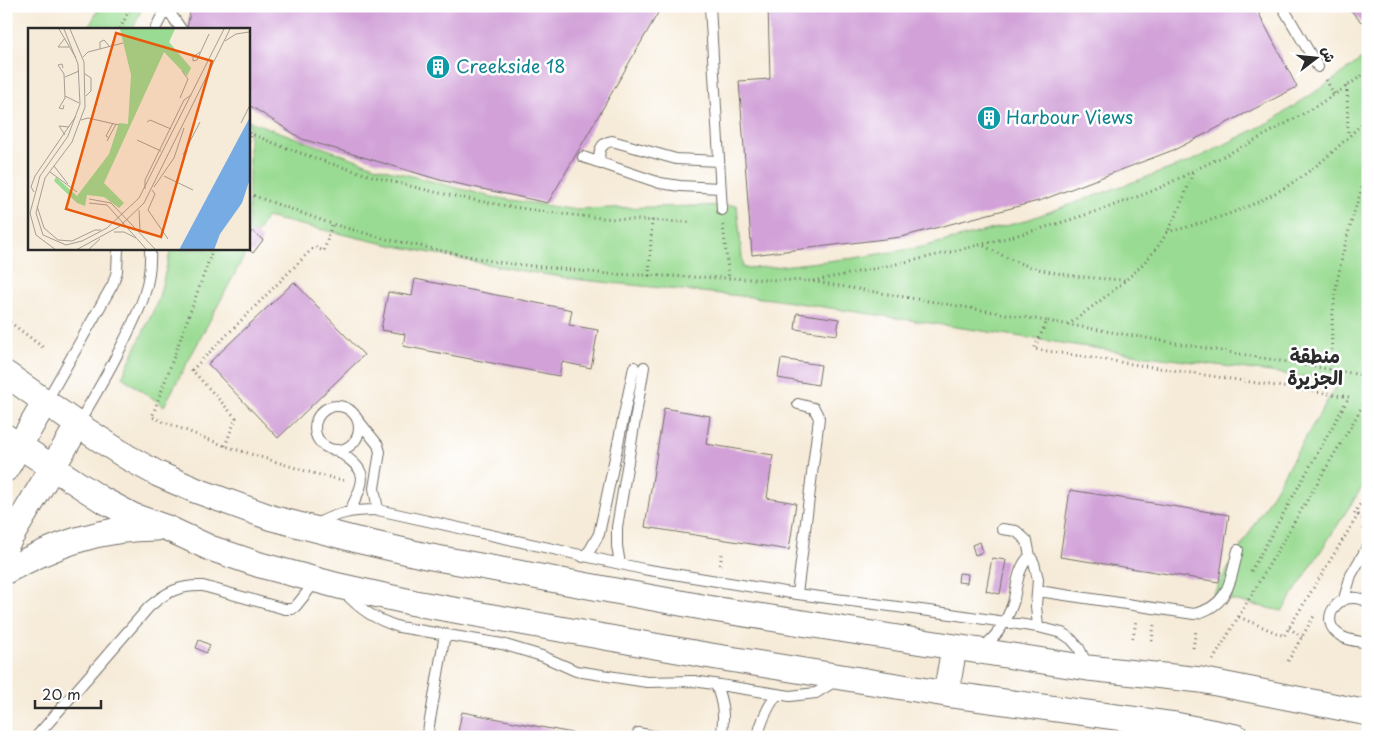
<svg xmlns="http://www.w3.org/2000/svg" width="1374" height="743" viewBox="0 0 1374 743" font-family="'Playpen Sans','Playpen Sans Arabic',sans-serif">
<style>
.green{fill:#99db92;stroke:#62835e}
.building{fill:#d1a1d8}
.lines{fill:none;stroke-linecap:round;stroke-linejoin:round}
.service-casing{stroke:#726e68;stroke-width:12}
.tertiary-casing{stroke:#726e68;stroke-width:27}
.path{stroke:#726e68;stroke-width:3;stroke-dasharray:1 4;stroke-linecap:butt}
.service{stroke:#fff;stroke-width:10}
.tertiary{stroke:#fff;stroke-width:25}
.labels{text-anchor:middle;stroke-width:5;stroke-linejoin:round;paint-order:stroke}
.culture-label{font-size:18px;fill:#0d838f;stroke:#fff;text-anchor:start}
.neighbourhood-label{font-size:19px;font-weight:bold;fill:#2b2b2b;stroke:#fff}
.inset-road{fill:none;stroke:#a59e93;stroke-width:1}
.view{fill:#e8590c;fill-opacity:0.15;stroke:#e8590c;stroke-width:2.5}
.inset-edge{fill:none;stroke:#2b2b2b;stroke-width:2.5}
</style>
<rect width="100%" height="100%" fill="#fff"/>
<filter id="ink" filterUnits="userSpaceOnUse"><feTurbulence type="fractalNoise" baseFrequency=".02" numOctaves="2"/><feDisplacementMap in="SourceGraphic" scale="10" xChannelSelector="R" yChannelSelector="G"/><feConvolveMatrix kernelMatrix="1 2 1 2 8 2 1 2 1" color-interpolation-filters="sRGB"/></filter>
<filter id="wash" filterUnits="userSpaceOnUse"><feTurbulence type="fractalNoise" baseFrequency=".0096" numOctaves="4" result="noise"/><feDisplacementMap in="SourceGraphic" scale="20" xChannelSelector="R" yChannelSelector="G"/><feGaussianBlur stdDeviation="1.12" result="paint"/><feColorMatrix in="noise" values="0 0 0 0 0 0 0 0 0 0 0 0 0 0 0 0 0 1.4 0 .05"/><feComposite in="paint" operator="in"/></filter>
<g filter="url(#wash)">
<rect width="100%" height="100%" fill="#f6ebd8"/>
<path class="green" d="M 100,6 L 143,6 L 133,29 L 88,29 Z
M 1368,54 L 1368,478 L 1282,611 L 1212,596 L 1339,381 L 1147,356 L 771,299 L 582,280 L 516,270 L 381,243 L 266,217 L 249,248 L 249,121 L 377,167 L 492,197 L 570,209 L 737,205 L 743,268 L 773,267 L 854,258 L 922,247 L 1021,222 L 1189,162 L 1270,122 L 1339,76 Z
M 171,249 L 248,249 L 164,406 L 122,377 L 158,301 Z"/>
<g id="blocks">
<path class="building" d="M 191,6 L 662,6 L 548,203 L 440,180 L 302,139 L 249,105 L 249,29 L 187,29 Z
M 768,6 L 1255,6 L 1297,87 L 1176,149 L 1042,200 L 901,237 L 752,255 L 739,81 L 770,79 Z
M 1347,6 L 1368,6 L 1368,16 L 1361,22 Z
M 252,231 L 263,240 L 253,253 L 249,250 L 249,236 Z
M 415,279 L 572,310 L 569,325 L 598,330 L 591,368 L 562,362 L 559,376 L 403,346 L 405,334 L 381,330 L 388,292 L 412,296 Z
M 294,282 L 364,355 L 278,438 L 208,364 Z
M 797,313 L 839,319 L 837,335 L 795,329 Z
M 781,359 L 821,365 L 818,385 L 778,378 Z
M 664,408 L 710,416 L 706,444 L 773,455 L 767,498 L 796,503 L 789,550 L 645,527 Z
M 1070,490 L 1229,515 L 1219,582 L 1060,557 Z
M 980,542 L 983,552 L 975,555 L 972,545 Z
M 992,558 L 1006,560 L 1000,594 L 986,591 Z
M 959,573 L 968,574 L 967,583 L 958,582 Z
M 199,640 L 210,645 L 206,653 L 196,648 Z
M 462,712 L 588,736 L 588,737 L 457,737 Z"/>
</g>
</g>
<g filter="url(#ink)">
<use href="#blocks" fill-opacity="0" stroke="#726e68" stroke-width="1"/>
<g class="lines">
<g class="service-casing">
<path id="service" d="M 710,6 L 722,210
M 1282,6 L 1318,67
M 166,7 L 181,29
M 155,29 L 167,6
M 583,157 L 660,183 L 680,186 L 720,188
M 601,164 C 597,153 600,143 612,141 L 676,159 L 719,161
M 46,402 L 113,284 L 117,271 L 118,249
M315 428a22 22 0 1 1 44 0a22 22 0 1 1-44 0Z
M 358,420 L 378,445 L 380,452 L 374,488 L 378,510
M 78,424 C 93,399 108,373 121,347 C 138,313 152,288 150,249
M 336,450 C 370,472 366,477 350,511
M 315,525 C 335,513 354,510 378,510 L 643,569 L 797,594 L 944,613 L 1038,627 L 1062,633 L 1071,639 L 1079,648 L 1088,667
M 1002,529 L 1016,531 L 1027,541 L 1030,556 L 1034,563 L 1038,579 L 1036,606 L 1038,627
M 583,557 L 590,550 L 599,534 L 634,367
M 620,564 L 617,546 L 617,527 L 644,367
M 1038,591 L 1194,614 C 1230,606 1230,580 1238,550
M 345,593 C 362,611 375,619 399,627 L 502,644 L 542,656 L 576,671 L 647,682 L 694,681 L 790,696 L 816,693 L 837,680
M 797,594 L 819,418 L 814,408 L 798,404
M 1344,599 L 1351,575 L 1368,546
M 1368,602 C 1340,586 1315,621 1341,636 C 1348,641 1359,641 1368,643
M 982,648 C 996,637 1007,621 1013,603 C 1017,587 1017,568 1030,556
M 716,685 C 723,703 725,718 721,737
M 638,733 L 659,737
M 36,737 L 149,607 C 166,592 180,585 203,586 L 285,609 L 292,609 L 296,606 L 316,581
M 427,737 L 445,634
M 758,737 C 761,720 767,708 777,694"/>
</g>
<g class="tertiary-casing">
<path id="tertiary" d="M 6,374 L 78,425 L 127,457 L 158,474 L 195,490 L 272,518 L 357,540 L 426,556 L 713,609 L 1088,668 L 1201,680 L 1368,713
M 6,437 L 101,499 L 133,516 L 167,528 L 210,548 L 260,565 L 339,586 L 415,603 L 705,655 L 946,694 L 1175,725 L 1236,737
M 6,469 L 45,402
M 6,545 L 78,425
M 6,571 C 55,545 99,528 156,528
M 946,694 L 954,648"/>
</g>
<path class="path" d="M 120,29 L 131,6
M 1326,80 L 1334,94
M 1347,86 L 1348,136
M 249,133 C 361,180 481,207 602,218 C 631,220 660,221 689,222
M 249,142 L 251,134
M 249,194 L 332,224 L 386,239 L 496,262 L 608,274 L 810,281 L 1047,321
M 723,225 L 729,279
M 1167,232 C 1222,219 1273,201 1317,165 C 1335,151 1351,134 1368,118
M 984,246 C 993,250 1002,256 1012,260 C 1047,275 1087,278 1125,280
M 213,249 L 152,417 L 225,446 L 312,473 L 346,481
M 649,276 L 652,220
M 813,281 C 924,259 1034,236 1139,196 C 1160,189 1181,177 1201,167 C 1259,139 1316,110 1368,71
M 6,319 L 45,349
M 1068,325 C 1103,298 1145,271 1168,231 C 1178,213 1186,192 1193,172
M 1332,370 C 1332,350 1331,331 1333,312 C 1338,263 1352,216 1368,170
M 225,446 L 236,418 L 192,370 L 314,247 L 324,251 L 332,224
M 1358,515 L 1368,522 L 1363,530
M 720,565 L 722,554
M 1251,571 L 1349,397 L 1034,349 L 1047,321 L 1368,376
M 1239,617 L 1284,636 L 1358,515 L 1354,514 L 1368,492
M 1289,628 L 1302,637
M 1133,638 L 1136,621
M 1152,641 L 1154,624
M 1193,648 L 1196,630
M 1213,660 L 1368,397
M 1288,661 L 1314,616"/>
<use href="#service" class="service"/>
<use href="#tertiary" class="tertiary"/>
</g>
</g>
<defs>
<g id="building-disc" transform="scale(1.25)"><circle r="9.5" fill="#0f9aa8" stroke="#fff"/><path d="M-4-6H4V6H1V3H-1V6H-4ZM-2.5-4.3h1.7v1.8h-1.7ZM.8-4.3h1.7v1.8H.8ZM-2.5-1h1.7V.8h-1.7ZM.8-1h1.7V.8H.8Z" fill="#fff"/></g>
</defs>
<g fill-rule="evenodd">
<use href="#building-disc" x="438" y="67"/>
<use href="#building-disc" x="989" y="118"/>
</g>
<g class="labels">
<g class="culture-label">
<text x="456" y="73">Creekside 18</text>
<text x="1006" y="124">Harbour Views</text>
</g>
<g class="neighbourhood-label">
<text x="1315" y="363">منطقة<tspan x="1315" dy="22">الجزيرة</tspan></text>
</g>
</g>
<g transform="translate(28 28)">
<rect width="222" height="222" fill="#f6ebd8"/>
<path d="M 92,1 L 147,1 L 141,14 L 163,40 L 159,48 L 136,24 L 76,155 L 96,175 L 91,180 L 76,169 L 59,167 L 57,178 L 49,175 L 26,153 L 28,149 L 49,168 L 81,126 L 91,95 L 100,96 L 103,47 Z" fill="#99db92"/>
<path d="M 222,89 L 222,151 L 214,175 L 192,206 L 186,222 L 151,222 Z" fill="#77abe4"/>
<path class="inset-road" d="M 31,1 L 48,30M 42,1 L 56,34 L 57,79 L 44,114 L 17,150 L 8,185 L 15,207 L 38,217 L 54,213 L 79,200 L 111,170 L 196,1M 37,10 L 30,19 L 41,19M 197,13 L 208,6 L 221,4M 72,21 L 72,14 L 76,12 L 82,19M 172,24 L 165,29 L 165,33 L 169,32 L 181,6M 55,29 L 60,24 L 95,15M 35,40 L 34,36 L 30,37 L 36,46 L 37,70 L 31,80 L 35,81 L 36,77M 57,46 L 63,50 L 63,63 L 58,68M 37,49 L 51,43M 37,68 L 51,75M 152,70 L 160,51 L 154,43M 53,92 L 60,90 L 91,97M 119,94 L 122,92 L 143,101M 213,95 L 223,75M 37,107 L 31,98 L 41,99M 81,110 L 78,108 L 85,95M 109,112 L 133,123M 79,113 L 88,96M 155,127 L 172,94M 26,138 L 40,156M 22,144 L 49,164M 136,148 L 165,162M 126,159 L 146,130 L 156,100M 117,161 L 117,152 L 156,72 L 163,67M 124,162 L 127,166 L 120,182 L 140,211M 6,164 L 3,159 L 7,148 L 48,88M 61,171 L 83,175 L 128,222M 61,175 L 79,177 L 119,222M 9,178 L 16,200 L 30,212 L 44,213 L 67,202 L 73,202M 111,182 L 112,203M 86,204 L 96,204 L 108,210M 28,222 L 8,207 L 2,185 L 12,148 L 40,108 L 52,76 L 50,36 L 36,1M 48,222 L 92,198 L 116,175 L 202,1M 60,222 L 72,211"/>
<path class="view" d="M 88,5 L 184,33 L 133,209 L 38,181 Z"/>
<rect width="222" height="222" class="inset-edge"/>
</g>
<rect width="1374" height="743" fill="none" stroke="#fff" stroke-width="25"/>
<g transform="translate(1316 58) rotate(74)" stroke="#ffffff" stroke-width="4" paint-order="stroke">
<path d="M0-4L9 19L0 12L-9 19Z" fill="#2b2b2b"/>
<text y="-8" font-size="14" font-weight="bold" text-anchor="middle" fill="#2b2b2b">ش</text>
</g>
<path d="M35 700v8h66v-8" fill="none" stroke="#2b2b2b" stroke-width="2.5"/>
<text x="42" y="700" font-size="15" fill="#2b2b2b" stroke="#ffffff" stroke-width="4" paint-order="stroke">20 m</text>
</svg>
